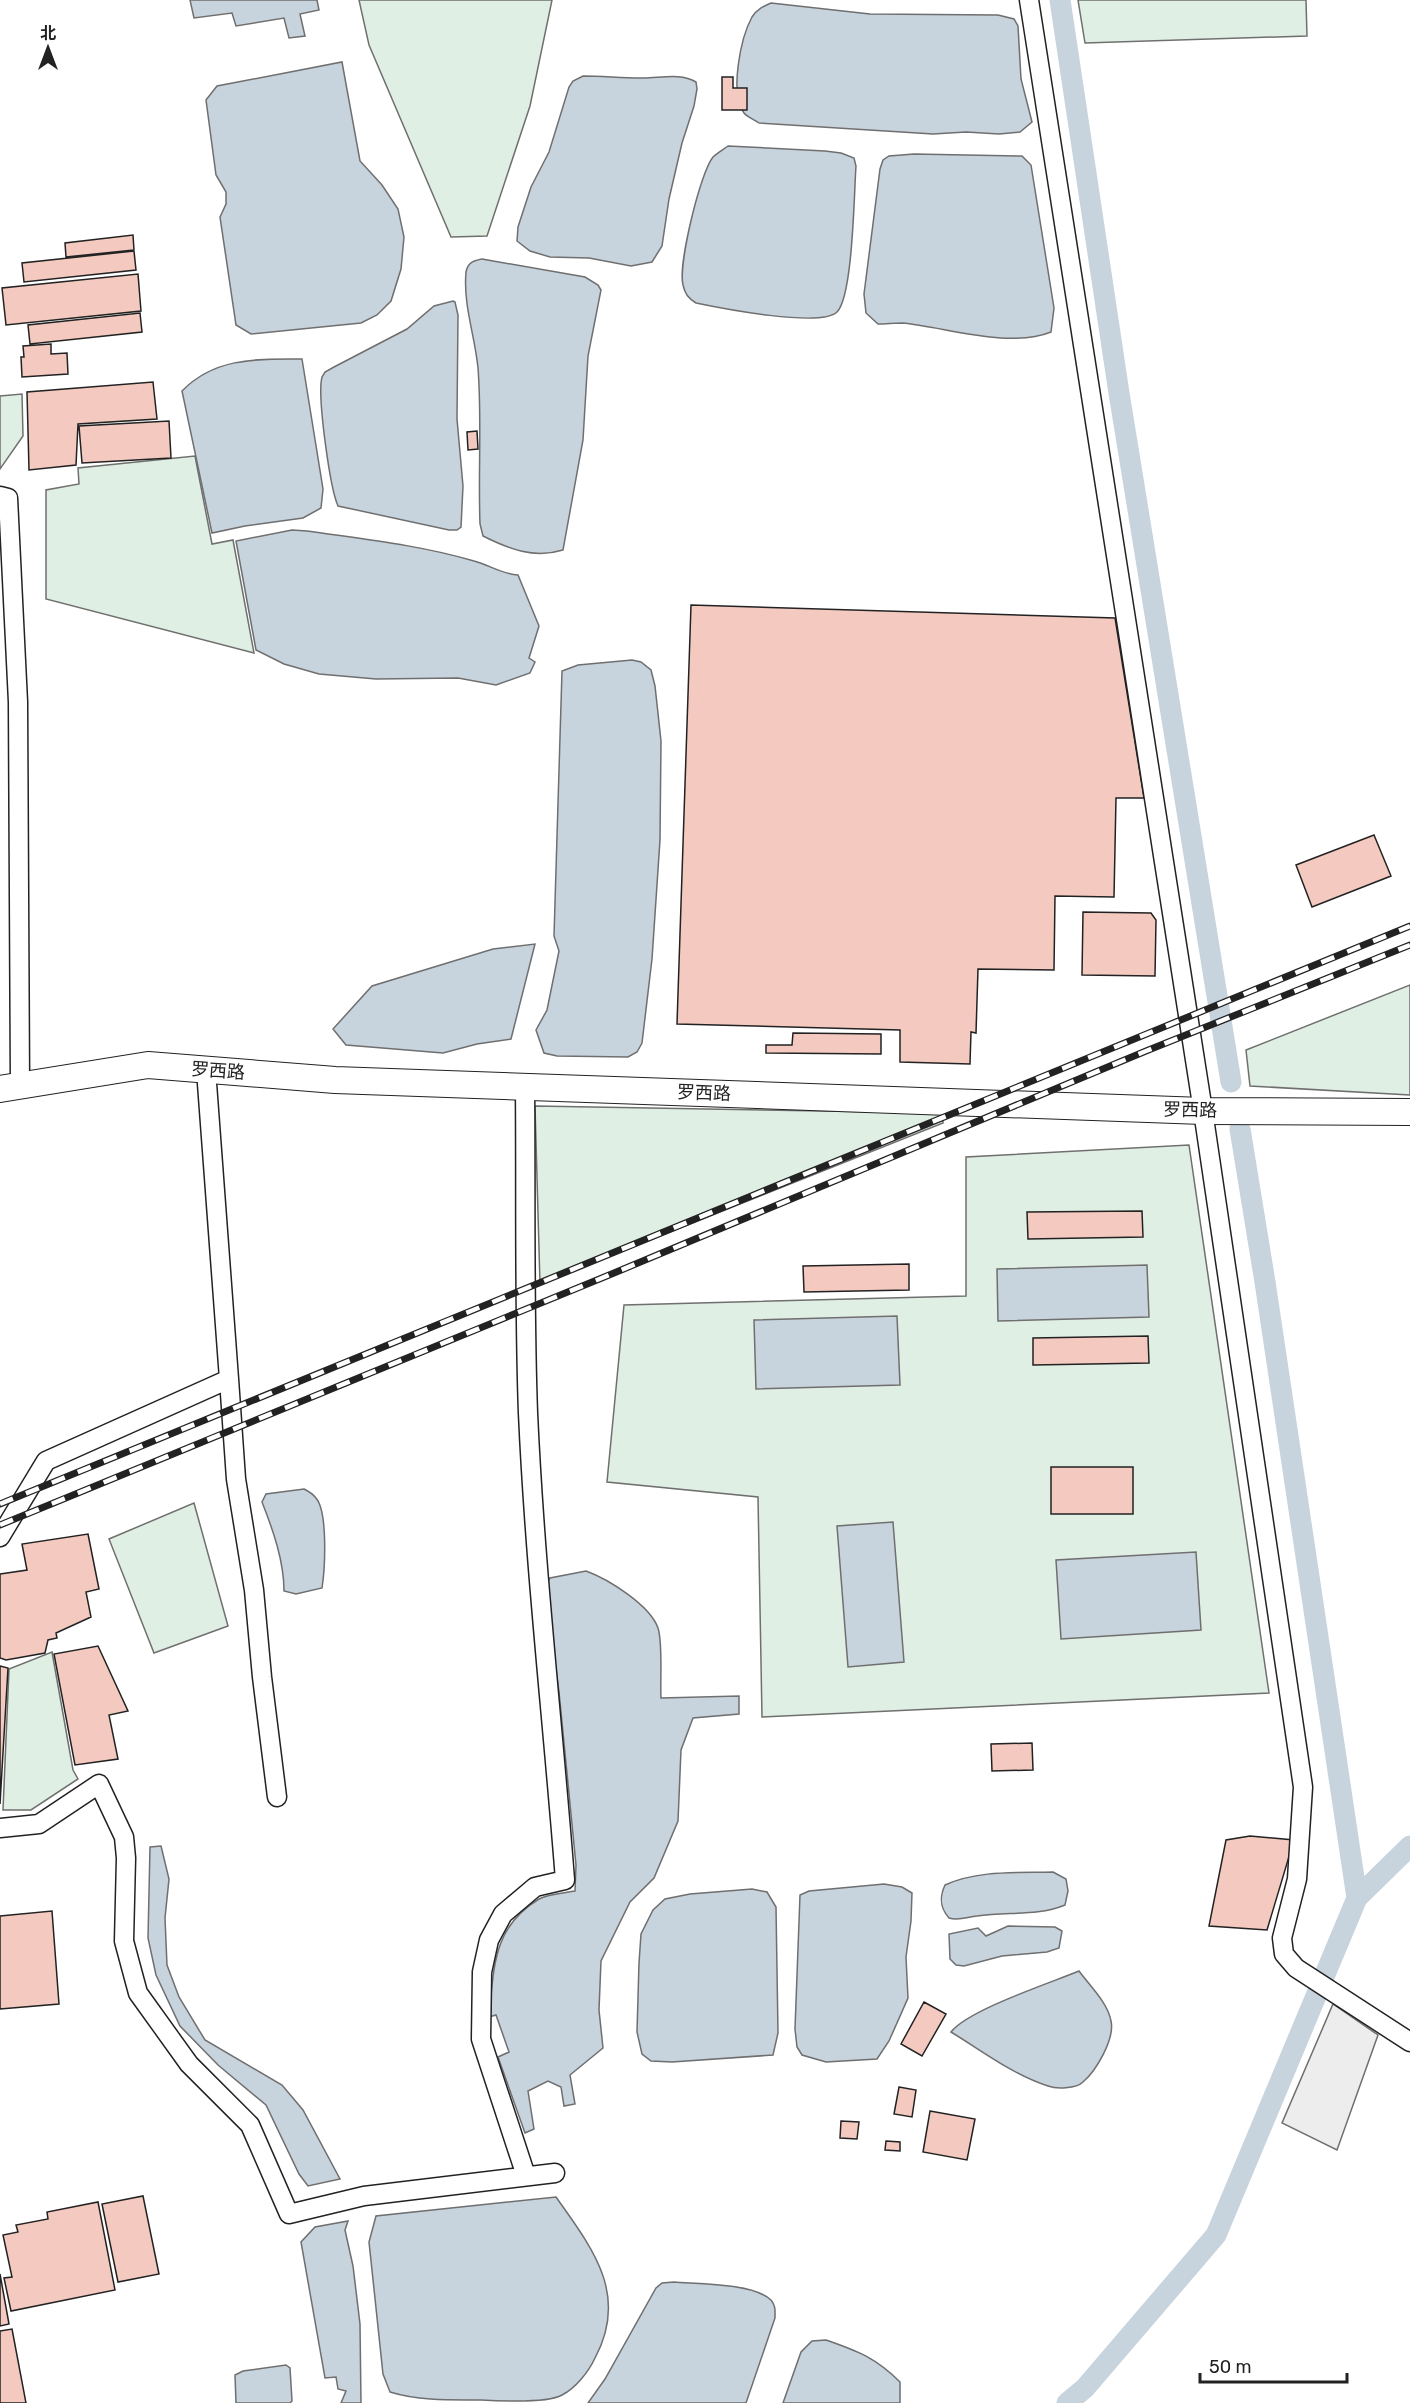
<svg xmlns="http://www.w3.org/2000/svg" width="1410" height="2403" viewBox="0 0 1410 2403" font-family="Rubik,'Noto Sans SC',sans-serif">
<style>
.green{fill:#e0efe3;stroke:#6f6f6f;stroke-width:1.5}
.parking{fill:#ededed;stroke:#6f6f6f;stroke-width:1.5}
.water{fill:#c7d3dd;stroke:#6f6f6f;stroke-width:1.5}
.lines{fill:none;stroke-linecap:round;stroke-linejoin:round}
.canal{stroke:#c7d3dd;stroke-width:21}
.building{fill:#f3c9c0;stroke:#222;stroke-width:1.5}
.street-casing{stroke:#222;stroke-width:21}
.secondary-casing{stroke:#222;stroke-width:28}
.street{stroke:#fff;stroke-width:18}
.secondary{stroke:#fff;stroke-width:26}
.rail-casing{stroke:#222;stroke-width:7}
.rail{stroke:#fff;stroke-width:4.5;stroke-dasharray:14;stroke-linecap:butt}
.labels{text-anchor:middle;stroke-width:4.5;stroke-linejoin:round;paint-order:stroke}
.street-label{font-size:18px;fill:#222;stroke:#fff}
</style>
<rect width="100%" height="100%" fill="#fff"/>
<path class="green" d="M 359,0 L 552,0 L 530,106 L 487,236 L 451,237 L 369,45 Z
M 1078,0 L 1306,0 L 1307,36 L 1085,43 Z
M 22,394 L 23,436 L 0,469 L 0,396 Z
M 195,456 L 212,544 L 233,540 L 254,653 L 46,599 L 46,490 L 79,484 L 78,468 Z
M 1410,985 L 1410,1095 L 1250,1086 L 1246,1050 Z
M 535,1106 L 943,1113 L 943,1123 L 540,1284 Z
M 1189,1145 L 1269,1693 L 762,1717 L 758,1497 L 607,1482 L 624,1305 L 966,1296 L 966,1157 Z
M 194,1503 L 228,1626 L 154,1653 L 109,1539 Z
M 52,1652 L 73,1770 L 78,1779 L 31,1810 L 3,1810 L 9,1669 Z"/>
<path class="parking" d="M 1333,2004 L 1378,2035 L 1337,2150 L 1282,2123 Z"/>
<path class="water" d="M 190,0 L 317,0 L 319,10 L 300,14 L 305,36 L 289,38 L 284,18 L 236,26 L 232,13 L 194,18 Z
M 771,3 L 870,14 L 998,15 L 1014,19 L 1018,26 L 1021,79 L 1032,122 L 1020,132 L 999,134 L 966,132 L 933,134 L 759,123 C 755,120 747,117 744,113 C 729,93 741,37 752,17 C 757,9 764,6 771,3 Z
M 342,62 L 360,161 L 382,185 L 398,209 L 404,237 L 401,269 L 391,301 L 377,315 L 361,323 L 251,334 L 236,325 L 220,217 L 226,204 L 226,192 L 216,175 L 206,100 L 217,86 Z
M 583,76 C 602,76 621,78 640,78 C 657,79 680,72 696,82 L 697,89 L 694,106 L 682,143 L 669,199 L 662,246 L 652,262 L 631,266 L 589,258 L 550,257 L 530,251 L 517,241 L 518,227 L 531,187 L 549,152 L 569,87 L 573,81 Z
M 728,146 L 825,151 L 841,153 L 854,158 L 856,166 C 854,193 853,296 837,312 C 821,328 720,308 696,303 C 688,298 685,294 683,285 C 678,265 700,173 713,157 C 717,153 724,149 728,146 Z
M 914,154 L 1022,156 L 1031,165 L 1054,308 L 1051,332 C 1009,349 946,327 902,323 C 894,323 886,324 878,324 L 866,313 L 864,294 L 880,169 L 883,160 L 889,156 Z
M 482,259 L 585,277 L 598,285 L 601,290 L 588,356 L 583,440 L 563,550 C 534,559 509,549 483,536 L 480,524 C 478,472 482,420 478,368 C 475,336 463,305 466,272 C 468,262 473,261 482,259 Z
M 453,301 L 455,302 L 458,315 L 457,419 L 463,486 L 461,527 L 457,530 L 449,530 L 338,506 C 330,488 317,396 322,377 L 325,372 L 334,367 L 407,329 L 434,306 Z
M 302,359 L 323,489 L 321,508 L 303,518 L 245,526 L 212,533 L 182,391 C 215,357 258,359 302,359 Z
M 292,530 L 307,531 C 362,539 420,545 474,561 C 489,565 502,574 518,575 L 539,626 L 529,658 L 535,662 L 530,673 L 496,685 L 458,678 L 376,679 L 319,674 L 284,664 L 256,650 L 236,541 Z
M 632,660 L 641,662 L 651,670 L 655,686 L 661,741 L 660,840 L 652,959 L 642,1043 L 637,1052 L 628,1057 L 557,1056 L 544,1053 L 536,1030 L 547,1010 L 559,951 L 554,936 L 562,671 L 578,665 Z
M 535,944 L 511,1039 L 477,1044 L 443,1053 L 346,1045 L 333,1029 L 372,986 L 493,949 Z
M 1147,1265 L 1149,1317 L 998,1321 L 997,1269 Z
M 897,1316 L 900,1385 L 756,1389 L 754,1320 Z
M 304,1489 C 308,1491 313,1494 316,1498 C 328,1512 325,1569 322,1588 L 296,1594 L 284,1591 C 284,1561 273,1530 262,1502 L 266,1494 Z
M 893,1522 L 904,1662 L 848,1667 L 837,1526 Z
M 1196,1552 L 1201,1630 L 1061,1639 L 1056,1560 Z
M 586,1571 C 608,1579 650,1605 658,1628 C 663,1643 660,1681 661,1698 L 739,1696 L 739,1714 L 693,1718 L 681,1750 L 678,1821 L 654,1878 L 630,1902 L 601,1961 L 599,2010 L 603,2048 L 570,2075 L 575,2104 L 564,2106 L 561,2087 L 548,2081 L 528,2091 L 534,2129 L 525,2133 L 498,2057 L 509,2052 L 496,2015 L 489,2017 C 494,1969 492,1927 539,1899 C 548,1894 564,1893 575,1891 L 576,1865 L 559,1692 L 545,1586 L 550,1578 Z
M 161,1846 L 169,1879 L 165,1918 L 167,1965 L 179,1997 L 205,2040 L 282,2085 L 303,2110 L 340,2179 L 308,2186 L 299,2174 L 266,2105 L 218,2065 L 180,2026 L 156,1975 L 148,1938 L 150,1847 Z
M 1053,1872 L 1066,1879 L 1068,1891 L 1065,1905 C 1036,1917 1007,1911 977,1916 C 967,1917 959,1921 949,1918 C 940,1908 939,1898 945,1885 C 978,1870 1016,1873 1053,1872 Z
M 884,1884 L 902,1887 L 912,1893 L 911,1921 L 906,1957 L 908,1998 L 889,2041 L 877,2059 L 826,2062 L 802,2055 L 797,2047 L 795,2029 L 800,1895 L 809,1891 Z
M 752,1889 L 767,1892 L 776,1907 L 778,2033 L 773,2055 L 672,2062 L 651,2061 L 642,2054 L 637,2032 L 639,1963 L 641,1934 L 653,1910 L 665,1899 L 690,1894 Z
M 1008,1926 L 1055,1927 L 1062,1931 L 1059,1948 L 1047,1952 L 1002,1956 L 964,1966 L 956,1965 L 950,1959 L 949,1934 L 978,1928 L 986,1936 Z
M 1079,1971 C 1090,1986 1108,2003 1111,2021 C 1115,2039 1096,2071 1083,2082 C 1076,2089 1056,2089 1048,2086 C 1013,2075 981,2050 951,2032 C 968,2010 1050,1983 1079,1971 Z
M 556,2197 C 593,2249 629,2295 595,2358 C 589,2371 576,2388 562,2395 C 548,2403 499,2401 481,2400 C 450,2400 419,2401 390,2392 L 383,2374 L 369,2242 L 376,2216 Z
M 348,2221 L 345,2230 L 353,2266 L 360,2324 L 361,2403 L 341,2403 L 346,2391 L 338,2389 L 336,2377 L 325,2378 L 301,2242 L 315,2227 Z
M 674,2282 C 698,2284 753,2283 771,2300 C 776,2306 775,2311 775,2318 L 746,2403 L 588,2403 L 605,2379 L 656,2288 L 662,2283 Z
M 826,2340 C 858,2351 876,2358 900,2382 L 900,2403 L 783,2403 L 801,2352 L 812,2341 Z
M 286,2365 L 290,2368 L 292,2401 L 290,2403 L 236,2403 L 235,2375 L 243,2371 Z"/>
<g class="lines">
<path class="canal" d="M 1060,0 L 1119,393 L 1231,1082
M 1240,1129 L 1265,1282 L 1357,1898
M 1067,2403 L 1085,2388 L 1216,2235 L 1357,1898 L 1410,1846"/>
</g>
<path class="building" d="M 722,77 L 733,77 L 733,88 L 747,88 L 747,110 L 722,110 Z
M 133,235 L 134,250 L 66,257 L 65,243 Z
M 134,251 L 136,270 L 24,282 L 22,263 Z
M 138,274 L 141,311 L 6,325 L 2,288 Z
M 140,313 L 142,332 L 30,344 L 28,325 Z
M 51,344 L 51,354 L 67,353 L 68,374 L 22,377 L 21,357 L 24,357 L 23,346 Z
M 153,382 L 157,419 L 78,424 L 76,465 L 29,470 L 27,392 Z
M 169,421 L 171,458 L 82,463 L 79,426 Z
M 477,431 L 478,449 L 468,450 L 467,432 Z
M 691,605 L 1115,618 L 1144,798 L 1116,798 L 1114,897 L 1055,896 L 1054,970 L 978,969 L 976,1033 L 971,1032 L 970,1064 L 900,1062 L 900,1030 L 677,1024 Z
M 1374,835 L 1391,876 L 1312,907 L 1296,865 Z
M 1083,912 L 1151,913 L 1156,920 L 1155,976 L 1082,975 Z
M 793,1033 L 881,1034 L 881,1054 L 766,1053 L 766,1045 L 792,1045 Z
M 1142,1211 L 1143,1237 L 1028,1239 L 1027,1212 Z
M 909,1264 L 909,1290 L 804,1292 L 803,1266 Z
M 1148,1336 L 1149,1363 L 1033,1365 L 1033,1338 Z
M 1051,1467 L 1133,1467 L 1133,1514 L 1051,1514 Z
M 88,1534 L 99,1589 L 86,1592 L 91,1617 L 56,1633 L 57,1638 L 48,1640 L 45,1653 L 6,1660 L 0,1658 L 0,1574 L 27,1570 L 22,1544 Z
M 98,1646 L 128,1711 L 109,1715 L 118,1759 L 75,1765 L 54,1654 Z
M 0,1666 L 8,1668 L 0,1804 Z
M 1032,1743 L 1033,1770 L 992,1771 L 991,1744 Z
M 1250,1836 L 1294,1840 L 1267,1930 L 1209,1926 L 1226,1840 Z
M 52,1911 L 59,2004 L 0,2009 L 0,1916 Z
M 924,2002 L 946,2014 L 922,2056 L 901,2044 Z
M 899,2087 L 916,2090 L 912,2117 L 894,2114 Z
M 930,2111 L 975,2119 L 967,2160 L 923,2152 Z
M 841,2121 L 859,2122 L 857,2139 L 840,2138 Z
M 886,2141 L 900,2142 L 900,2151 L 885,2150 Z
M 143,2196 L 159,2274 L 118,2282 L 102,2204 Z
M 98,2202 L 115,2290 L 11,2311 L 4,2278 L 12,2277 L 3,2235 L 18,2232 L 16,2225 L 48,2219 L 47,2212 Z
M 0,2274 L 9,2324 L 0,2326 Z
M 12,2329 L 26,2403 L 0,2403 L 0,2331 Z"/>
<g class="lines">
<g class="street-casing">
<path id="street" d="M 1029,0 L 1203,1111 L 1303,1787 L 1297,1879 L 1282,1938 L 1284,1954 L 1296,1968 L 1410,2042
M 0,496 L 8,498 L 18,702 L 20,1086
M 525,1086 C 526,1195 524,1305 528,1413 C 535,1569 553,1724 565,1880 L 535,1887 L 503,1914 L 489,1940 L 482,1972 L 481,2039 L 526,2176
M 229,1379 L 236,1479 L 254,1590 L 262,1677 L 277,1797
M 0,1537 L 46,1461 L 229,1379 L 206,1070
M 0,1828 L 39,1824 L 99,1784 L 124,1837 L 126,1858 L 124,1941 L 138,1993 L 189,2064 L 250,2125 L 289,2214 L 364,2196 L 555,2173"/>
</g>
<g class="secondary-casing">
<path id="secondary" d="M 0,1089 L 148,1065 L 335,1080 L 1203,1111 L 1410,1112"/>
</g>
<use href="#street" class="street"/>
<use href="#secondary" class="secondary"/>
<g class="rail-casing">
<path id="rail" d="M 0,1504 L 1410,926
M 0,1525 L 614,1273 L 1146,1051 L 1410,945"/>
</g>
<use href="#rail" class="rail"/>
</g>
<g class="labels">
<g class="street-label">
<text transform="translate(218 1071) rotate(4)" y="6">罗西路</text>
<text transform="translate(704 1093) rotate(2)" y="6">罗西路</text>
<text transform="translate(1190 1110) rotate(1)" y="6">罗西路</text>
</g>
</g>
<g transform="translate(48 48)" stroke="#ffffff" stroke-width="4.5" paint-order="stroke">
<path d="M0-4.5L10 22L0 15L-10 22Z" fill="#222222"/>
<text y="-9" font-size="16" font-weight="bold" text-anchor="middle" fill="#222222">北</text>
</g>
<path d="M1200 2373v9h147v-9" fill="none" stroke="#222222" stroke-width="3"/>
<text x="1209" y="2373" font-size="18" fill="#222222" stroke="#ffffff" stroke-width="4.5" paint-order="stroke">50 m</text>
</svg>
